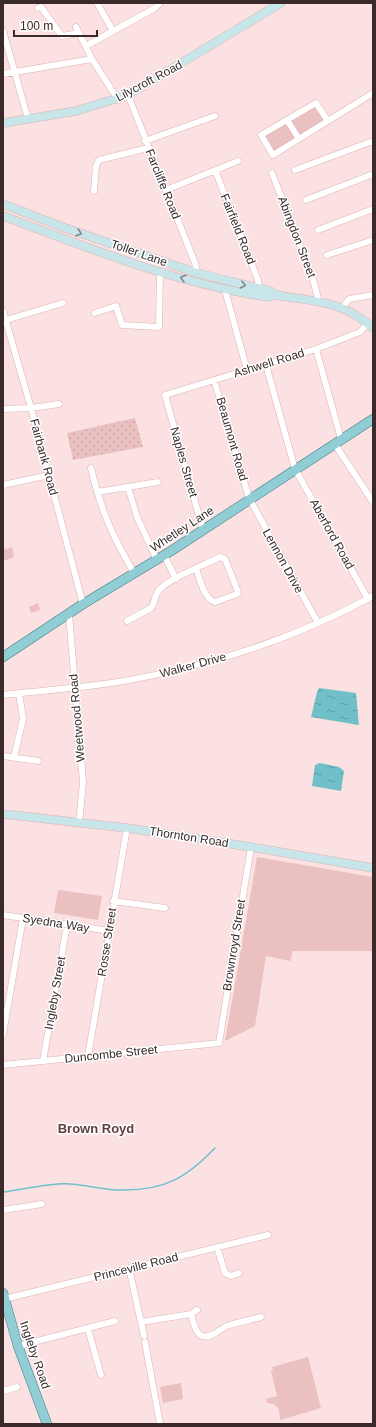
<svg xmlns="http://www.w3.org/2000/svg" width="376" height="1427" viewBox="0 0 376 1427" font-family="Helvetica,sans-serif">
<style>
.grass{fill:#ebc0c1}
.park{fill:url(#park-dots)}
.water{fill:url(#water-ripples)}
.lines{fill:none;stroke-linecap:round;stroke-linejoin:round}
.stream{stroke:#70bfc9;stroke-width:1.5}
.street-casing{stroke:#ddb3b4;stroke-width:7}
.secondary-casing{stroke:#ddb3b4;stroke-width:9}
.primary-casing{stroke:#427e86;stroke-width:10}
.street{stroke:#fff;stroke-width:6}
.secondary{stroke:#c8e6e9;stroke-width:8}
.primary{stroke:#90cdd4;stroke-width:9}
.oneway{stroke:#81888a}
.labels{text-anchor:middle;stroke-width:3;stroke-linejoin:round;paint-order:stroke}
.street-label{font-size:12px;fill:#3a2a2a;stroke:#fff}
.neighbourhood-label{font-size:13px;font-weight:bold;fill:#603d3f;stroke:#fff}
</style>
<defs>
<pattern id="park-dots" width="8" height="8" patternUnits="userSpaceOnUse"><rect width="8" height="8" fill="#ebc0c1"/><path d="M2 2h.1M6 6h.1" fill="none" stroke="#caa5a6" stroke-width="1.8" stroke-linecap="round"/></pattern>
<pattern id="water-ripples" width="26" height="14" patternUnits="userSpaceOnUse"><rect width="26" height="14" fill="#70bfc9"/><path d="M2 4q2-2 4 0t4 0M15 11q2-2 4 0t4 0" fill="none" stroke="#5d9ba3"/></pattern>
</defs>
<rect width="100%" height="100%" fill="#fbe1e1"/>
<path class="grass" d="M 316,103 L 328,121 L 273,155 L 261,135 Z
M 12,547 L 14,557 L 3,561 L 3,550 Z
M 38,603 L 40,610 L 31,613 L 29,607 Z
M 257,857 L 373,877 L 373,951 L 293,951 L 290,961 L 266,956 L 255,1026 L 225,1041 Z
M 58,890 L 102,896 L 98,920 L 54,913 Z
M 308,1357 L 321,1408 L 280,1420 L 279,1409 L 274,1404 L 267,1403 L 266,1399 L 277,1396 L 271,1371 L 273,1370 L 272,1367 Z
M 181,1383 L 183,1399 L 163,1403 L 160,1387 Z"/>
<path class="park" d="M 135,418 L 143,447 L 73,460 L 67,433 Z"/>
<path class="water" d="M 319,688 L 356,693 L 359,725 L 311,717 L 317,692 Z
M 320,763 L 339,767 L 344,771 L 341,791 L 312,786 L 315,765 Z"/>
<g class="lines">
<path class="stream" d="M 3,1192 C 20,1190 54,1182 70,1184 C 88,1185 106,1191 124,1190 C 166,1190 187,1177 215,1148"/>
<g class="street-casing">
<path id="street" d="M 97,3 L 113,31
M 38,8 L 41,7 L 62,36 L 79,33
M 76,27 L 92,59 L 118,100
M 3,31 L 28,119
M 86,46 L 155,8 L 160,3
M 3,74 L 92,59
M 128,95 L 195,263 L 197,273
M 287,120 L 299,139
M 328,121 L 316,103 L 261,135 L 273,155 L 373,93
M 145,141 L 215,116
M 215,170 L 258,280 L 259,289
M 295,170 L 373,141
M 272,173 L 312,276 L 319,302
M 166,190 L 238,161
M 94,191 L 96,166 L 99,160 L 148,148
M 306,200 L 373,174
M 318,230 L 373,209
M 327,255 L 373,240
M 225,290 L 247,370
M 343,307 L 349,299 L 373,295
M 3,311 L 31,408 L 83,604
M 95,313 L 116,306 L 122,325 L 159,327 L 160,271
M 6,320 L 63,303
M 316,349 L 341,439
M 266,365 L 295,469 L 368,599
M 214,380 L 249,498 L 318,623
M 3,409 L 31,408 L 59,404
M 334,443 L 373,502
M 91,468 C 101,511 112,535 134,573
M 3,485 L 49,475
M 128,487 L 137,517 L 157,560
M 97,492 L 158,482
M 203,530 L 165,395 L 316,349 L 360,332 L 368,323
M 164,555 L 176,579
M 69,614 L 83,782 L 79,823
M 127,621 L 151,608 C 155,603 154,598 157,593 C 164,580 205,565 220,557 L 225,559 L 238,592 L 237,594 L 215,602 C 204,599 200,579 196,569
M 3,695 C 43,690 84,688 124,681 C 210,666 296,638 373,596
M 3,756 L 38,761
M 14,757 L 23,719 L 19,693
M 113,901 L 165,908
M 3,915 L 110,931
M 3,1034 L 23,918
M 88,1056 L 127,828
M 43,1061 L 67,925
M 3,1065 L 219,1043 L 251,847
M 3,1210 L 42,1204
M 217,1247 L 225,1273 L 231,1276 L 239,1273
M 129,1268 L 144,1336
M 4,1299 L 268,1235
M 191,1314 C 194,1326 197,1343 214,1334 C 218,1332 222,1328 227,1326 C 238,1322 250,1320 261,1317
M 141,1322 L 191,1314 L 197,1310
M 88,1329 L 101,1375
M 145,1342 L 160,1424
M 18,1346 L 115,1321
M 3,1391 L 17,1387"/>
</g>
<g class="secondary-casing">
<path id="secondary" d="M 3,123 L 76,111 L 128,95 L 281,3
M 3,204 L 65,228 L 197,273 L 270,291 L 276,295
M 3,216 C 89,248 177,284 268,297 L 276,295 C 315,302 342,300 373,328
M 3,814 L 127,828 L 251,847 L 373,868"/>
</g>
<g class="primary-casing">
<path id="primary" d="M 3,657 L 83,604 L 171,551 L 373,419
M 3,1293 L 18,1346 L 47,1424"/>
</g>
<use href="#street" class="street"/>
<use href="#secondary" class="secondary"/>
<use href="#primary" class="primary"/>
</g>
<defs><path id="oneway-chevron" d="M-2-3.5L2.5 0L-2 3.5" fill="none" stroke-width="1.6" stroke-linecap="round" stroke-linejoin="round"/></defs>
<g class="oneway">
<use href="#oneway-chevron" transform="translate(79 233) rotate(19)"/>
<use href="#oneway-chevron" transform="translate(183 278) rotate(-164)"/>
<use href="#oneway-chevron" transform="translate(243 285) rotate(13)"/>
</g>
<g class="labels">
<g class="street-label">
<text transform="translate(149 81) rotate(-28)" y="4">Lilycroft Road</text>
<text transform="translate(163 184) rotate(68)" y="4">Farcliffe Road</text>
<text transform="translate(238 229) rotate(68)" y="4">Fairfield Road</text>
<text transform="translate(297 237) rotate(69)" y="4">Abingdon Street</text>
<text transform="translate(139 253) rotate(19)" y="4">Toller Lane</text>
<text transform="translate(269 363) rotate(-17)" y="4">Ashwell Road</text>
<text transform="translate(232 439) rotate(74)" y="4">Beaumont Road</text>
<text transform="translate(44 457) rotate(75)" y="4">Fairbank Road</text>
<text transform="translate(184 462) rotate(74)" y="4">Naples Street</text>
<text transform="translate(182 529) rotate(-33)" y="4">Whetley Lane</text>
<text transform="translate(332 534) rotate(61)" y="4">Aberford Road</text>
<text transform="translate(283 561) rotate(61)" y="4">Lennon Drive</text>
<text transform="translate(193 665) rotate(-15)" y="4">Walker Drive</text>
<text transform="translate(77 718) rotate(-95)" y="4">Weetwood Road</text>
<text transform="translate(189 837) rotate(9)" y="4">Thornton Road</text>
<text transform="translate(56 923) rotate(9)" y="4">Syedna Way</text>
<text transform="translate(107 942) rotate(-81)" y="4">Rosse Street</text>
<text transform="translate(234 945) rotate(-81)" y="4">Brownroyd Street</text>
<text transform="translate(55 993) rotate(-80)" y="4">Ingleby Street</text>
<text transform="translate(111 1054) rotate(-6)" y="4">Duncombe Street</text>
<text transform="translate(136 1267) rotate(-14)" y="4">Princeville Road</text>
<text transform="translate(35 1355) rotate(71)" y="4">Ingleby Road</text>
</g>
<g class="neighbourhood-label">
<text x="96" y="1133">Brown Royd</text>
</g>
</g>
<rect width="376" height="1427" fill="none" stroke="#3a2a2a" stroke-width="8"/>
<path d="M14 30v6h83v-6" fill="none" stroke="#3a2a2a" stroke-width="2"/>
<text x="20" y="30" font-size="12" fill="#3a2a2a" stroke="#ffffff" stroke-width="3" paint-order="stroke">100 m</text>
</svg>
